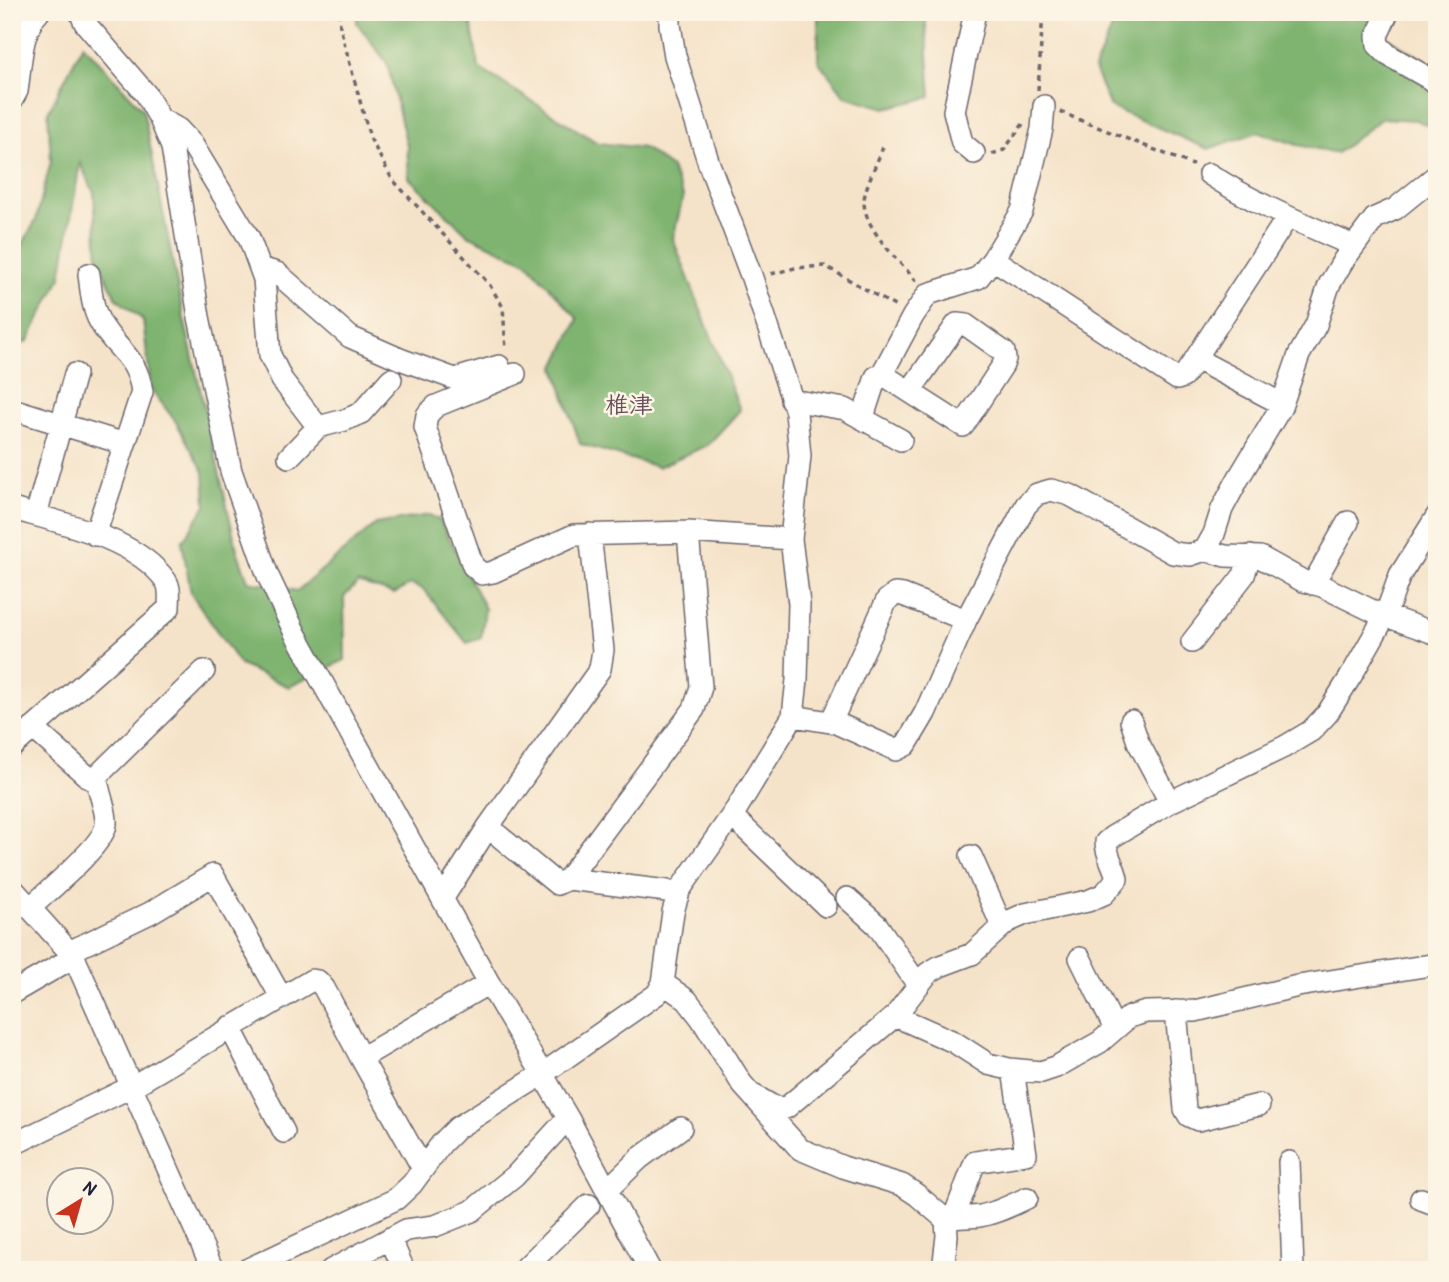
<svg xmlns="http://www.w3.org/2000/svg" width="1449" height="1282" viewBox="0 0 1449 1282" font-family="'Patrick Hand','Klee One',sans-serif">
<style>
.forest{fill:#7fb470;stroke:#506b56;stroke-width:2}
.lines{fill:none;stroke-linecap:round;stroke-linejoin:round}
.minor-casing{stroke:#6c666d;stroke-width:24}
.path{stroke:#6c666d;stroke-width:3.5;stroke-dasharray:5 5;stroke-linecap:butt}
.minor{stroke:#fff;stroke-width:21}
.labels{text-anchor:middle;stroke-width:5;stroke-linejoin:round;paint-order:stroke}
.quarter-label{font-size:24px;font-weight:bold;fill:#684e5c;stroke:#fcf5e5}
</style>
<rect width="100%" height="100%" fill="#fcf5e5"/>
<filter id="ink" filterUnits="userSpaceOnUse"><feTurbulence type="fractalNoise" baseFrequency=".0143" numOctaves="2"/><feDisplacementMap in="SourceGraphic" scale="14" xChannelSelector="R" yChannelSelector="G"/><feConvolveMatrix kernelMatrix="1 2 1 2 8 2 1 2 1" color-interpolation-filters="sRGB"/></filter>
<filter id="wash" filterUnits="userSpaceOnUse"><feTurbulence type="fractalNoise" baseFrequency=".00686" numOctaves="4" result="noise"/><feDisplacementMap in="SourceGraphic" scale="28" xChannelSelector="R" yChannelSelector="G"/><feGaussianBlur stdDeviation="1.57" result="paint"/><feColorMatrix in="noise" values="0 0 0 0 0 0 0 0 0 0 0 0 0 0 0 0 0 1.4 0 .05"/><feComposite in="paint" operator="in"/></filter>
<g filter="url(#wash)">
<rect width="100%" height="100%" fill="#f5e3c9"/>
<path class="forest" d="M 357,12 L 469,12 L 479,68 L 598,143 L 644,148 L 671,168 L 683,196 L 673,239 L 740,410 L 708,445 L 658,467 L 580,444 L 555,367 L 578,319 L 527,262 L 468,235 L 409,178 L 407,146 L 387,63 L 357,23 Z
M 818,12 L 925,12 L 931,97 L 885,108 L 845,96 L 818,61 Z
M 1119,12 L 1371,12 L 1368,25 L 1437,68 L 1437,130 L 1416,120 L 1382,118 L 1337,153 L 1298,145 L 1258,132 L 1208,149 L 1110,107 L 1094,69 Z
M 83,44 L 143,110 L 184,319 L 237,550 L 248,581 L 297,591 L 376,524 L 429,515 L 440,520 L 485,609 L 481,638 L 467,643 L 424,590 L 411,584 L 394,594 L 358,583 L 344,597 L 345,660 L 289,687 L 240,665 L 191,593 L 182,542 L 206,505 L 204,472 L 176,422 L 151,389 L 143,320 L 116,298 L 98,259 L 94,193 L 80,163 L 61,277 L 28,341 L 12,349 L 12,264 L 36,220 L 51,161 L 48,112 Z"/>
</g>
<g filter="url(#ink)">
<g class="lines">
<g class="minor-casing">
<path id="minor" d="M 80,12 L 85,23 L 146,94 L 160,119 L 172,147 L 199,317 L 231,471 L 268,576 L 295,633 L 489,983 L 568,1118 L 650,1270
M 1388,12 L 1377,36 L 1378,45 L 1388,55 L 1437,83
M 12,100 L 17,91 C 21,66 20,31 39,12
M 160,119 L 178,129 L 192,144 L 249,238 L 264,279 L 270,355 L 282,380 L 318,427
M 974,153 L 962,143 L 954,111 L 975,12
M 1209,174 C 1255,204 1304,224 1354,246
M 993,259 L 1177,379 L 1183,377 L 1194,361 L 1287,218
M 260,268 L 277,273 L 350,337 L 400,359 L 455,379 L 499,366
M 89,274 C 91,290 92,308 100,322 C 116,351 137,355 142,392 L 95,535
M 1196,359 L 1282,404
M 515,374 L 436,406 L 427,415 L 425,427 L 473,566 L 482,574 L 493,572 L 574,535 L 688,532 L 791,539
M 882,374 L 913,316 L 928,294 L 978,278 L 993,259 L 1022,211 L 1042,129 L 1044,106
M 791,400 L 845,409 L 901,440
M 15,410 L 125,444
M 863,417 L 876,377 L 882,374 L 963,426 L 1003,365 L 1005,359 L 1004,352 L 966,325 L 957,324 L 910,391
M 289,457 L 318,427 L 345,420 L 361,413 L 391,379
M 12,511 L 16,510 C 63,523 137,539 166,581 C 171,588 169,600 169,608 L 12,747
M 36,515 L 75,374
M 1205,550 L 1225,556 L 1260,557 L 1303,581 L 1322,586 L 1375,612 L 1437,634
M 1313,584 L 1348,522
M 1192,642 L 1244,575 L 1250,556
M 793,716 L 836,723 L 896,750 L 906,745 L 925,713 L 966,620 L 1026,505 L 1037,494 L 1051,490 L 1070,495 L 1173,553 L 1190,555 L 1205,550 L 1214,534 L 1222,509 L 1238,479 L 1281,407 L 1299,355 L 1316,325 L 1329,285 L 1343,261 L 1375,218 L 1395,209 L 1437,175
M 1131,721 L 1138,742 L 1170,802
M 831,722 L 887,600 L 895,594 L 903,595 L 966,620
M 33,728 L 88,777 L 97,782
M 732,816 L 826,906
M 488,827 L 557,884 L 568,879 L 694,709 L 701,687 L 688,532
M 971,856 L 1002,926
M 568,879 L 667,891 L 678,896
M 12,888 L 74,957 L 213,1270
M 443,898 L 488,827 L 600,669 L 603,650 L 590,534
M 847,898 L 877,925 L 918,985
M 31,907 C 48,891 105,844 106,824 C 107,808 97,792 97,776 L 204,671
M 69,952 L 150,913 L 213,875 L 281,997
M 1080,958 L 1115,1029
M 663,983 L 687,1000 L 701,1018 L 742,1084 L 800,1149 L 843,1167 L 902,1185 L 917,1195 L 946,1220 L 947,1236 L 943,1270
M 12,993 L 74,957
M 1176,1011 L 1185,1109 L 1189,1116 L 1198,1120 L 1259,1105
M 895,1016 L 954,1042 L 988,1064 L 1009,1069 L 1041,1072 L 1056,1067 L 1100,1042 L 1129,1017 L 1146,1012 L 1195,1011 L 1298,986 L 1437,964
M 230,1027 L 284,1132
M 361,1058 L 423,1169
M 755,1096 L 774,1107 L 786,1108 L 895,1016 L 928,973 L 940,966 L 972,954 L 1007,922 L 1025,914 L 1088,901 L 1104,894 L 1117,879 C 1115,866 1106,856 1106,842 L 1112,837 L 1170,802 L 1284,747 L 1311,731 L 1327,714 L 1351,676 L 1385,616 L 1400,575 L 1437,516
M 12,1145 L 133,1086 L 312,980 L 318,981 L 324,988 L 361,1058 L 489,983
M 1289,1162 L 1293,1270
M 607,1190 L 640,1158 L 681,1128
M 1421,1199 L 1437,1205
M 954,1217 L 975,1162 L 1026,1154 L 1013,1070
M 946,1220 C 957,1216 968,1218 980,1216 C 997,1213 1012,1205 1027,1198
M 390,1238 L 404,1270
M 246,1270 L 396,1199 L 412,1184 L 442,1143 L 457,1128 L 541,1075 L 657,994 L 663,983 L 673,912 L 679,891 L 737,808 L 793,716 L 797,680 L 799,604 L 791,539 L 800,456 L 796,412 L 752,278 L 709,164 L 675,56 L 670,25 L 670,12
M 331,1270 L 406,1230 L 435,1226 L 472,1211 L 515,1176 L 568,1118
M 523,1270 L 589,1205"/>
</g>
<path class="path" d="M 339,12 L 340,27 L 370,138 L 392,179 L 489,284 L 503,307 L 506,350
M 1038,90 L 1043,12
M 1060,112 L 1193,165
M 883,147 C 877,163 869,178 865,194 C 857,224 900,261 917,282
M 992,154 L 1004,150 L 1023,124
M 771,274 L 795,268 L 825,266 L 898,308"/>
<use href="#minor" class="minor"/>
</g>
</g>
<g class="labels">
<g class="quarter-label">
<text x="629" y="413">椎津</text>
</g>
</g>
<rect width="1449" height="1282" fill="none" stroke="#fcf5e5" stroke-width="42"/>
<g transform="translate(80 1201) rotate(37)"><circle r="33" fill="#fcf5e5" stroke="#a5a1a1" stroke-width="2"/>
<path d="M0-5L12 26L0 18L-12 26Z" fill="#c8321e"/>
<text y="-10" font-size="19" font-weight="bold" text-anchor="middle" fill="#22223b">N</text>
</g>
</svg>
